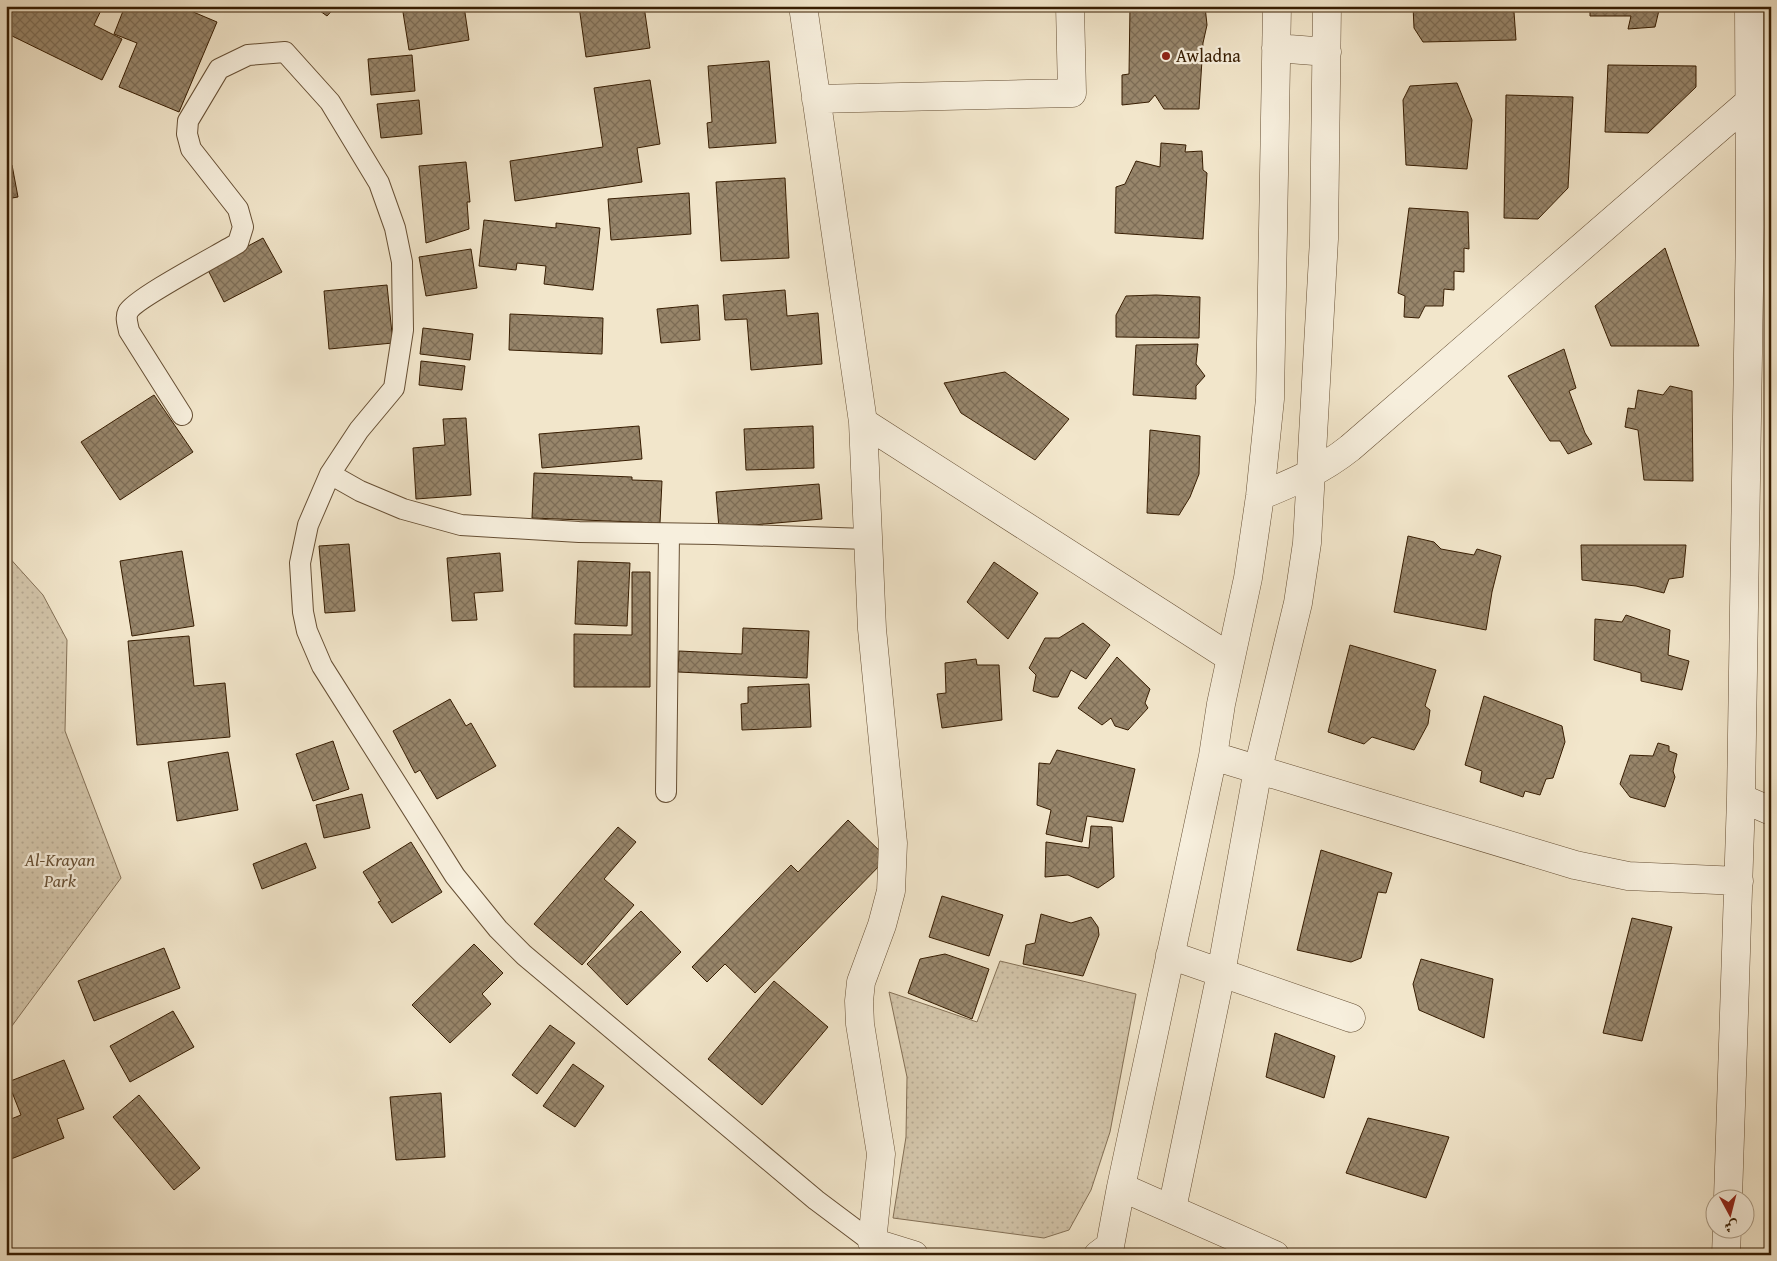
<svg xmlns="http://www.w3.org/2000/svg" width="1777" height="1261" viewBox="0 0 1777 1261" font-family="'Gentium Book Plus',Amiri,serif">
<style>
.grass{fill:url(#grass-dots);stroke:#847056}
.building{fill:url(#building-cross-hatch);stroke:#371d02}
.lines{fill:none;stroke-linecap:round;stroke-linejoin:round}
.lane-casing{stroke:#664f34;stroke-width:22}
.street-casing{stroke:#664f34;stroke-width:29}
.lane{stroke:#f7efdd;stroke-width:20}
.street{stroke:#f7efdd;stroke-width:28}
.poi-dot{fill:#8f2418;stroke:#f7efdd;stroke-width:2}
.labels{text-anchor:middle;stroke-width:4.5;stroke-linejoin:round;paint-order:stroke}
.poi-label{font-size:18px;fill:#371d02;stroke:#f7efdd;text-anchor:start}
.park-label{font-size:18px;font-style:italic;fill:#664f34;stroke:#f7efdd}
</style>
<defs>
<pattern id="grass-dots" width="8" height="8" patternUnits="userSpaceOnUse" patternTransform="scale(1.25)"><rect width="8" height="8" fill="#d2c4a9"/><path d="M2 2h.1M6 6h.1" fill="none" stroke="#b5a890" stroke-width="1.8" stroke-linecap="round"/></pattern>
<pattern id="building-cross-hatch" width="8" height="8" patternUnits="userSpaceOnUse" patternTransform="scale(1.25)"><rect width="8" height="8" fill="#98866b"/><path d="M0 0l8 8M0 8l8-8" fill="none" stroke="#7d6d56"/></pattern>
</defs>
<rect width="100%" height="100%" fill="#f2e6cb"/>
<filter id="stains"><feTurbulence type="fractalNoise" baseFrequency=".004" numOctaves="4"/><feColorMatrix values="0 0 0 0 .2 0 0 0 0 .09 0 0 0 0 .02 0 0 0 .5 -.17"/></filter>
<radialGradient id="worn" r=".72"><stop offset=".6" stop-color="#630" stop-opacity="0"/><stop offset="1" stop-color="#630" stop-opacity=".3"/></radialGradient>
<path class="grass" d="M 6,554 L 43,595 L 67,640 L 65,731 L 121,878 L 6,1034 Z
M 1000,961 L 1136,994 L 1110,1132 L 1091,1190 L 1069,1230 L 1044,1238 L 893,1218 L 906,1137 L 907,1077 L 889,992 L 977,1022 Z"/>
<path class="building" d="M 6,6 L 103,6 L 94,25 L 122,39 L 102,80 L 6,33 Z
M 125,6 L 179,6 L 217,22 L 179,112 L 119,87 L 137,43 L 114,34 Z
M 313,6 L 336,6 L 327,16 Z
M 402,6 L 464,6 L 469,40 L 409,50 Z
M 579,6 L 644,6 L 650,48 L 586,57 Z
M 1130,6 L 1205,6 L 1207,25 L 1203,43 L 1199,109 L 1164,109 L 1155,95 L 1149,102 L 1122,105 L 1122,75 L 1129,74 Z
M 1413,6 L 1492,6 L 1492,8 L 1514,12 L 1516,40 L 1423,42 L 1414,28 Z
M 1590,6 L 1660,6 L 1655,27 L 1628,29 L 1631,16 L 1590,16 Z
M 412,55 L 415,91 L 371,95 L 368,59 Z
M 769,61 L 776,143 L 709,148 L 707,123 L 712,122 L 708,66 Z
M 1608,65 L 1696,66 L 1696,87 L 1648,133 L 1605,132 Z
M 650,80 L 660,144 L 637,148 L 642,182 L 515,201 L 510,161 L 603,147 L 594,88 Z
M 1457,83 L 1472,120 L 1467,169 L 1406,165 L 1403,100 L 1410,86 Z
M 1506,95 L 1573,97 L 1568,188 L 1538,219 L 1504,218 Z
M 419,100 L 422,134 L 381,138 L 377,104 Z
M 1161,143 L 1186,145 L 1185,152 L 1202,151 L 1203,170 L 1207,173 L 1203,239 L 1115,233 L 1116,187 L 1125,184 L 1136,161 L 1160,167 Z
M 466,162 L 470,202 L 467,202 L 469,229 L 426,243 L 419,166 Z
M 12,165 L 18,197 L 6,199 L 6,166 Z
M 785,178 L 789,258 L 721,261 L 716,182 Z
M 689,193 L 691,234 L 611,240 L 608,199 Z
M 1409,208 L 1468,212 L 1469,249 L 1464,248 L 1464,272 L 1454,271 L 1454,290 L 1444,289 L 1443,306 L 1425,306 L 1419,318 L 1404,317 L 1405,296 L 1398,293 Z
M 484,220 L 556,228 L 556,223 L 600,228 L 593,290 L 544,284 L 546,266 L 517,263 L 516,270 L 479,266 Z
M 263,238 L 282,272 L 224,302 L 207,268 Z
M 1665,248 L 1699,346 L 1611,346 L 1595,306 Z
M 471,249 L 477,288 L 426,296 L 419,257 Z
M 387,285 L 393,343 L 329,349 L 324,291 Z
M 785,290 L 787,316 L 818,313 L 822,364 L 751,370 L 747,319 L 725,320 L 723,295 Z
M 1156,295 L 1200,297 L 1199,338 L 1116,337 L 1116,315 L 1126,296 Z
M 698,305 L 700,340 L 661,343 L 657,309 Z
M 510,314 L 603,318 L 602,354 L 509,350 Z
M 423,328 L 473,334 L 470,360 L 420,354 Z
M 1198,344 L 1196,364 L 1205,376 L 1196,386 L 1196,399 L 1133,395 L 1136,345 Z
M 1564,349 L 1576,388 L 1569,391 L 1585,433 L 1592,444 L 1568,454 L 1560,441 L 1550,441 L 1508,376 Z
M 421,361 L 465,366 L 462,390 L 419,385 Z
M 1005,372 L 1069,419 L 1035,460 L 961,413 L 944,383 Z
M 1670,386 L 1692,391 L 1693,481 L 1644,480 L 1638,430 L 1625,427 L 1628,408 L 1635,409 L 1638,390 L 1663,395 Z
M 154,395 L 193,452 L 120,500 L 81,442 Z
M 466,418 L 471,495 L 416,499 L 413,448 L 445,445 L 443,419 Z
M 639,426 L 642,459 L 542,468 L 539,434 Z
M 813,426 L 814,468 L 746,470 L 744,429 Z
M 1150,430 L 1200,436 L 1199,474 L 1190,497 L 1179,515 L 1147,513 Z
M 534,473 L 632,477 L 632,480 L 662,481 L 660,523 L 532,518 Z
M 819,484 L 822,519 L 719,528 L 716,492 Z
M 1408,536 L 1434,542 L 1441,549 L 1474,555 L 1477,549 L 1501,556 L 1492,592 L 1486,630 L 1394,612 Z
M 349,544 L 355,611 L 325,613 L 319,546 Z
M 1581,545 L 1686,545 L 1683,577 L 1669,579 L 1664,593 L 1636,586 L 1582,580 Z
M 182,551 L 194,626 L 132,636 L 120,561 Z
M 500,553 L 503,591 L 474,593 L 477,620 L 452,621 L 447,558 Z
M 578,561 L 630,563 L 627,626 L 575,624 Z
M 994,562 L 1038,593 L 1008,639 L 967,602 Z
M 632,572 L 650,572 L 650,687 L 574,687 L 574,634 L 632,635 Z
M 1626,615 L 1670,630 L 1668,655 L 1689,661 L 1682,690 L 1641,681 L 1641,673 L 1594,660 L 1595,619 L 1622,622 Z
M 1083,623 L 1110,645 L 1086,679 L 1071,670 L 1058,697 L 1052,697 L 1033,691 L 1036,675 L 1029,668 L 1045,638 L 1059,638 Z
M 743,628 L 809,631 L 807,678 L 678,672 L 679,651 L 742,654 Z
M 189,636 L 194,686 L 225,683 L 230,737 L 137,745 L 128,641 Z
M 1350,645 L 1436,670 L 1425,706 L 1430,710 L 1428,724 L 1414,750 L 1372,737 L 1364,744 L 1328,732 Z
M 1117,657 L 1150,689 L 1145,703 L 1148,708 L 1128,730 L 1115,726 L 1111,718 L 1102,725 L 1078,708 Z
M 976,659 L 977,665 L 999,665 L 1002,720 L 942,728 L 937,694 L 946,693 L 945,663 Z
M 809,684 L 811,727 L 742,730 L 741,704 L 748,703 L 748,687 Z
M 1484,696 L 1562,726 L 1565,742 L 1553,778 L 1546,779 L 1540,795 L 1525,791 L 1523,797 L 1480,782 L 1482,771 L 1465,765 Z
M 450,699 L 466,726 L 471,723 L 496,766 L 437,799 L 420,770 L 415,773 L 393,731 Z
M 333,741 L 349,789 L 313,801 L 296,754 Z
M 1658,743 L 1669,746 L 1669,751 L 1677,754 L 1673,771 L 1675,777 L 1665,807 L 1630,797 L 1620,784 L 1630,755 L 1653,756 Z
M 1057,750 L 1135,769 L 1123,822 L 1087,816 L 1082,842 L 1046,834 L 1051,810 L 1037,805 L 1039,763 L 1050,764 Z
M 228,752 L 238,810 L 177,821 L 168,762 Z
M 362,794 L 370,828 L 324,838 L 316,805 Z
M 848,820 L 887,858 L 755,993 L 725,964 L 707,982 L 692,967 L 791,865 L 798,872 Z
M 1091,826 L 1112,827 L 1114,877 L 1098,888 L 1068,875 L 1045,877 L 1046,842 L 1089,848 Z
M 618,827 L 636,842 L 604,879 L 634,905 L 582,965 L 534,924 Z
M 411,842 L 442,892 L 392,923 L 378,902 L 381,901 L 363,872 Z
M 306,843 L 316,868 L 262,889 L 253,864 Z
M 1321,850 L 1392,873 L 1386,893 L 1378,892 L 1361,958 L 1351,962 L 1297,950 Z
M 942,896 L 1003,915 L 989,956 L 929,937 Z
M 641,911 L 681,952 L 627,1005 L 587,964 Z
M 1041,914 L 1071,923 L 1091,917 L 1098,927 L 1099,935 L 1083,976 L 1023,964 L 1026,945 L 1035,943 Z
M 1632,918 L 1672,927 L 1642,1041 L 1603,1033 Z
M 474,944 L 503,973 L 482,994 L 491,1004 L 450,1043 L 412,1005 Z
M 164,948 L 180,988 L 94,1021 L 78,981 Z
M 945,954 L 989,969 L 972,1019 L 908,993 L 920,959 Z
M 1421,959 L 1493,979 L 1484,1038 L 1419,1010 L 1413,984 Z
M 774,981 L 828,1027 L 762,1105 L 708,1059 Z
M 173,1011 L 194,1047 L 130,1082 L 110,1046 Z
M 550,1025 L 575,1043 L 537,1094 L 512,1075 Z
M 1275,1033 L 1335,1056 L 1324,1098 L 1266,1077 Z
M 64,1060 L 84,1109 L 57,1119 L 64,1138 L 6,1161 L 6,1121 L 21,1115 L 8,1082 Z
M 573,1064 L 604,1086 L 575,1127 L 543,1106 Z
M 441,1093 L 445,1157 L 396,1160 L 390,1097 Z
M 139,1095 L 200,1168 L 174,1190 L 113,1117 Z
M 1368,1118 L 1449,1137 L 1426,1198 L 1346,1173 Z"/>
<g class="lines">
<g class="lane-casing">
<path id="lane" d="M 182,415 L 129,331 C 128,325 125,318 128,312 C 134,299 220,254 238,243 L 243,227 L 238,209 L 191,149 L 187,134 L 188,121 L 219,69 L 248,55 L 285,52 L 330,102 L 379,183 L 395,228 L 402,262 L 403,330 L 394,388 L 359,430 L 330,474 L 308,525 L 300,563 L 303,612 L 307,631 L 322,666 L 455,876 L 498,929 L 524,955 L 816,1200 L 872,1242
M 330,474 L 360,491 L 403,509 L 461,525 L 579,532 L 714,534 L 867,539
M 666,792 L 669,534"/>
</g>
<g class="street-casing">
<path id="street" d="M 803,6 L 863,422 L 872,629 L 893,843 L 891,891 L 882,925 L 861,982 L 859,1001 L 860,1024 L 881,1154 L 872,1242 L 914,1255
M 1276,48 L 1327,52
M 816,99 L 1072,93 L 1070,6
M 863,422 L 1231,658
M 1260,496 C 1294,482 1321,471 1350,448 L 1749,102
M 1213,756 L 1575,865 L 1628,876 L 1739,881
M 1741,798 L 1771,811
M 1170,955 L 1351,1018
M 1121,1187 L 1275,1255
M 1728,1198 L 1741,798 L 1750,227 L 1749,6
M 1172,1209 L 1221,973 L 1258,769 L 1298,603 L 1307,543 L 1324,239 L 1327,6
M 1098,1255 L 1110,1246 L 1121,1187 L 1213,756 L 1221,704 L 1248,578 L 1260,496 L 1270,399 L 1277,6
M 1726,1255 L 1727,1228"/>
</g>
<use href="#lane" class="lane"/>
<use href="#street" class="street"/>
</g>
<circle class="poi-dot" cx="1166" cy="56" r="5"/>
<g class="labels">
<g class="poi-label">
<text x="1176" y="62">Awladna</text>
</g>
<g class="park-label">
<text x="60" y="866">Al-Krayan<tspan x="60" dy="21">Park</tspan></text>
</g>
</g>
<rect width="1777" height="1261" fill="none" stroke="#f2e6cb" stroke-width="25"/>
<rect x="8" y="8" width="1762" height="1246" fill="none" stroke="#371d02" stroke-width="2.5"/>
<rect x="12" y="12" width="1752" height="1236" fill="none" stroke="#371d02"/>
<g transform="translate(1730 1214) rotate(173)"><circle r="24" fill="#f7efdd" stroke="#aa9b85"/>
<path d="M0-4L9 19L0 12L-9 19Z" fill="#8f2418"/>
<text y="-8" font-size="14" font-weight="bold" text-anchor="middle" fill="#371d02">ش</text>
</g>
<rect width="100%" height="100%" filter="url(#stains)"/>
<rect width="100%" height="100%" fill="url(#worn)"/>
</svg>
